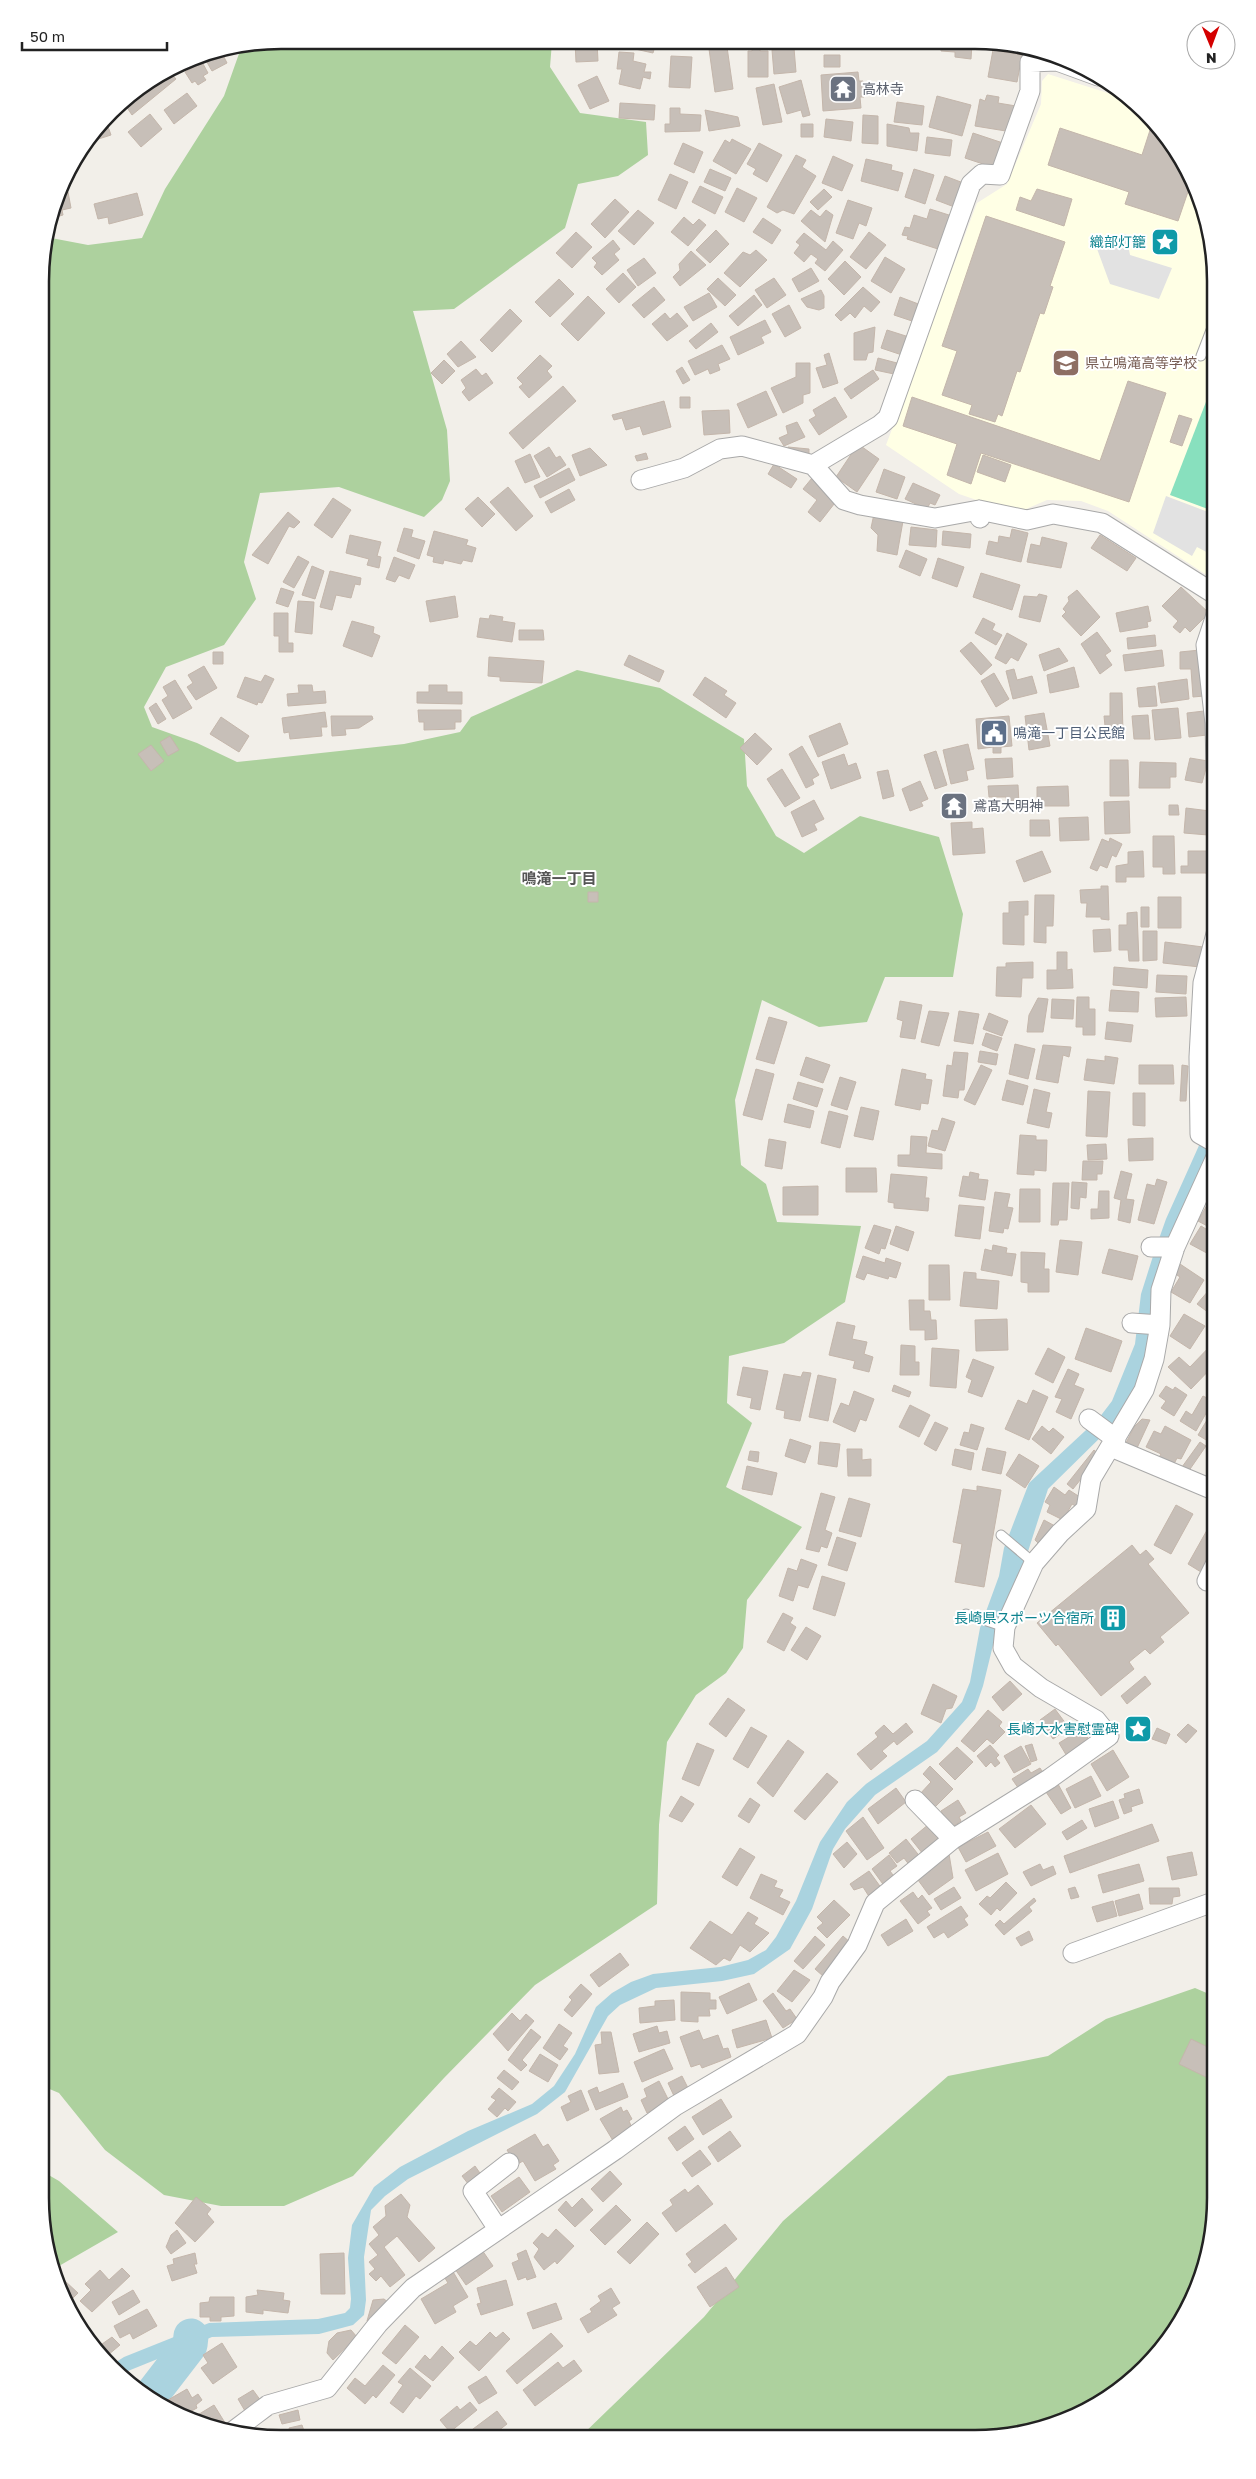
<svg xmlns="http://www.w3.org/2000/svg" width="1256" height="2479" viewBox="0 0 1256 2479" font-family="'Golos Text','Noto Sans JP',sans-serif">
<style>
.education{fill:#ffffe5}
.forest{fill:#add19e}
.pitch{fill:#88e0be}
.parking{fill:#e2e2e2}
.water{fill:#aad3df}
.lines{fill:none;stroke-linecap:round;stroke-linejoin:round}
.river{stroke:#aad3df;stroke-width:35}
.building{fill:#c7bfb8;stroke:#c4b6ab}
.lane-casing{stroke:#a9a9a9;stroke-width:11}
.street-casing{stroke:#a9a9a9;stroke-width:21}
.lane{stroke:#fff;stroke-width:9}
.street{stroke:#fff;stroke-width:19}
.labels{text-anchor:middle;stroke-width:4;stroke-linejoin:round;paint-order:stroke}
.worship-label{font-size:14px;fill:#5b616d;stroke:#fff;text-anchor:start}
.culture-label{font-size:14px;fill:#0d838f;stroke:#fff;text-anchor:end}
.education-label{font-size:14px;fill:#785e54;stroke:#fff;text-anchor:start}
.service-label{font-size:14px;fill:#4e5e75;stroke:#fff;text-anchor:start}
.neighbourhood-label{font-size:15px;font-weight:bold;fill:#555;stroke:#fff}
.rim{fill:none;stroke:#222;stroke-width:2.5}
</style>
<rect width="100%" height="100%" fill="#f2efe9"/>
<path class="education" d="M 1048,74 L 1136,102 L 1176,147 L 1203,203 L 1205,216 L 1201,231 L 1208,233 L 1216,280 L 1216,581 L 1108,511 L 1081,501 L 1047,500 L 1026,509 L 997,507 L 959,494 L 886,445 L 977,203 L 1007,184 L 1041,104 L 1042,81 Z"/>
<path class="forest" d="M 280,40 L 552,42 L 550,67 L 580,113 L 646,122 L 648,155 L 618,176 L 578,184 L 565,228 L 454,309 L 413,311 L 447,430 L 450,481 L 442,500 L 424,517 L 339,487 L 260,493 L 244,562 L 256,599 L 224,645 L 166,667 L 144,707 L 152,727 L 197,743 L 237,762 L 404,744 L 460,732 L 471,717 L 577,670 L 660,688 L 744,739 L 747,786 L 776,836 L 804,853 L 860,816 L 939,837 L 963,914 L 953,977 L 885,977 L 867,1022 L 819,1027 L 762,1000 L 735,1100 L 741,1165 L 766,1184 L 777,1222 L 861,1226 L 845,1302 L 784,1343 L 729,1356 L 727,1403 L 752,1423 L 726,1487 L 802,1527 L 747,1600 L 743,1648 L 726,1673 L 696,1695 L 667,1742 L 659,1825 L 657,1904 L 535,1985 L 444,2078 L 353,2176 L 284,2206 L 221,2206 L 164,2195 L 105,2150 L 59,2093 L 40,2085 L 42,249 L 46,237 L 88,245 L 142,238 L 165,189 L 224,96 L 241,48 Z
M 1195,1988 L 1216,1997 L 1215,2215 L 1198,2290 L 1166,2345 L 1109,2398 L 1053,2426 L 976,2439 L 579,2438 L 704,2317 L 783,2221 L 948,2076 L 1048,2056 L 1106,2019 Z
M 40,2170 L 59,2181 L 118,2232 L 52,2270 L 40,2199 Z"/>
<path class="pitch" d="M 1216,376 L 1216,512 L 1170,495 Z"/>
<path class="parking" d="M 1126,234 L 1130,255 L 1172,268 L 1159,299 L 1110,284 L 1096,246 Z
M 1166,496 L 1216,515 L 1216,557 L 1197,547 L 1192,556 L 1153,533 Z"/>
<path class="water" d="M 1216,970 L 1216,1145 L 1135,1387 L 1125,1409 L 1110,1428 L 1048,1489 L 1024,1564 L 996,1633 L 983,1686 L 975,1709 L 937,1752 L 875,1795 L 845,1829 L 833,1849 L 812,1909 L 790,1949 L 754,1974 L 722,1981 L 656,1988 L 620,2005 L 608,2016 L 565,2092 L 537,2114 L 408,2179 L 385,2196 L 371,2210 L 364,2257 L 366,2300 L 364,2315 L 353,2325 L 319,2334 L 212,2337 L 118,2375 L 110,2366 L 124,2357 L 209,2323 L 318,2319 L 345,2313 L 350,2308 L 351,2299 L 348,2258 L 352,2225 L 374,2187 L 400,2167 L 468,2131 L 532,2104 L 554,2086 L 575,2054 L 596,2007 L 612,1993 L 631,1982 L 653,1974 L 720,1967 L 748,1960 L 766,1950 L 776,1937 L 796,1901 L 820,1842 L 847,1802 L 866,1784 L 927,1741 L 962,1702 L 970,1682 L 980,1628 L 999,1576 L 1004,1548 L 1029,1483 L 1099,1418 L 1112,1401 L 1135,1344 L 1141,1294 L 1154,1253 L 1166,1219 L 1210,1121 L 1208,1100 L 1207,995 Z"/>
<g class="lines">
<path class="river" d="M 150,2397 L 190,2345 L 191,2336"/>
</g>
<path class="building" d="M 575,42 L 597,42 L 598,61 L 576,62 Z
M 627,42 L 656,42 L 653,53 L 626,47 Z
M 752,43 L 760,43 L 760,51 L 768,51 L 768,77 L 748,77 L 748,51 L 752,51 Z
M 941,44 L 972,44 L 971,59 L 955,57 L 955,52 L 941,51 Z
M 727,47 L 733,89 L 715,92 L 709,49 Z
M 794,48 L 796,72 L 774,74 L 772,50 Z
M 237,49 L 224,57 L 227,63 L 212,71 L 204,57 L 211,54 Z
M 993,50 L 1022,55 L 1017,82 L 988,77 Z
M 619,52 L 634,53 L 633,61 L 646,64 L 644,72 L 651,72 L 650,79 L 643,77 L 640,89 L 619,84 L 622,69 L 617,69 Z
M 203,55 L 183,67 L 181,63 L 189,58 Z
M 824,55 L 840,55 L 840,67 L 824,67 Z
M 671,56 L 692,57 L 690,88 L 669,87 Z
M 202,62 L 208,73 L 203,76 L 206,80 L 198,85 L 195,81 L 192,83 L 185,72 Z
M 169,71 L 176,79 L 132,115 L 122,100 Z
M 858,72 L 859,81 L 863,81 L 864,97 L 860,97 L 861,108 L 823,111 L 821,75 Z
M 597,76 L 609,101 L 590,109 L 578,85 Z
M 801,80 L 810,115 L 803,117 L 801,110 L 787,114 L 779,87 Z
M 774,84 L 782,122 L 763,125 L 756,88 Z
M 187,93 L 197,106 L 174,124 L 164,110 Z
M 987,95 L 999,97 L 998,103 L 1016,106 L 1012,132 L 975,126 L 980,99 L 985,101 Z
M 937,96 L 971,105 L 962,136 L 929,127 Z
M 897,102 L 924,106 L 922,125 L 894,122 Z
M 620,103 L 655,105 L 654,120 L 619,118 Z
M 670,108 L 680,108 L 680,114 L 701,115 L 700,131 L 665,132 L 665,124 L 670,124 Z
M 705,110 L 738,117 L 740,126 L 709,131 Z
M 150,114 L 162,129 L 141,147 L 128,132 Z
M 863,115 L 878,116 L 878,144 L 862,143 Z
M 826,119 L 853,122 L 851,141 L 824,137 Z
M 106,121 L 111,135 L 89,142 Z
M 801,124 L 813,124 L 813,137 L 801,137 Z
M 887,124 L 909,128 L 910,133 L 919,133 L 917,151 L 887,146 Z
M 1152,124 L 1157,126 L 1176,147 L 1192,180 L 1178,221 L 1125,204 L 1129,192 L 1048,165 L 1060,128 L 1142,155 Z
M 973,133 L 1003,143 L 995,168 L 965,158 Z
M 927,137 L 952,140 L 950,156 L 925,153 Z
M 732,139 L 751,149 L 736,174 L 713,161 L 725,140 L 730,143 Z
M 683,143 L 703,152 L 694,173 L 674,164 Z
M 759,143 L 782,155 L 767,182 L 753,174 L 756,169 L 747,164 Z
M 796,155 L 806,160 L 802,167 L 816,176 L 794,214 L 783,210 L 777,213 L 767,207 Z
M 833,156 L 853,165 L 842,191 L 822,183 Z
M 866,159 L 892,165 L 891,170 L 903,173 L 898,191 L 861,181 Z
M 710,169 L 731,178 L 725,191 L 704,182 Z
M 914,169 L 934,175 L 925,204 L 905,197 Z
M 670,174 L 688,182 L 676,209 L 658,200 Z
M 945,176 L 966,184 L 957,208 L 936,200 Z
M 700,186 L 723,197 L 715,214 L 692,202 Z
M 737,188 L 757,198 L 744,222 L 725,212 Z
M 824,189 L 832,197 L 818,210 L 810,202 Z
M 1037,189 L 1072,199 L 1064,226 L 1016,210 L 1020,197 L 1031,201 Z
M 68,192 L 71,208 L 62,210 L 63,215 L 52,218 L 59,194 Z
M 137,193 L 143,215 L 109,224 L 108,217 L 98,219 L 94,204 Z
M 615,199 L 629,212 L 605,238 L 591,224 Z
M 848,200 L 872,208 L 866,226 L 859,223 L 853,239 L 836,233 Z
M 930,209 L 952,216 L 941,250 L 907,239 L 908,236 L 902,235 L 905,227 L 910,228 L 914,215 L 927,219 Z
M 638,210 L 654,223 L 634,245 L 618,231 Z
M 811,210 L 820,217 L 826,210 L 833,215 L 825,242 L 801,221 Z
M 986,216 L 1065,242 L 1050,286 L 1053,287 L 1044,314 L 1040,313 L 1020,372 L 1017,371 L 1002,416 L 998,414 L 995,422 L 969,414 L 972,405 L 942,395 L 957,351 L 942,346 Z
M 684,217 L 693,225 L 699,219 L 706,225 L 688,246 L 671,232 Z
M 763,218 L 781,230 L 772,244 L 753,232 Z
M 716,230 L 729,244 L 710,263 L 696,250 Z
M 576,232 L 592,247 L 572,268 L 556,253 Z
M 869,232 L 886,245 L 866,269 L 850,257 Z
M 804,233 L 826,250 L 833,241 L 843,250 L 825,271 L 815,263 L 818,259 L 811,254 L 804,262 L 794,253 L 800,245 L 796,242 Z
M 613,240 L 620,249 L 614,254 L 619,260 L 602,275 L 594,267 L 597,263 L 592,258 Z
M 756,250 L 767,260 L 740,287 L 724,273 L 743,252 L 750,255 Z
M 691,251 L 706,265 L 680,286 L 673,277 L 680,270 L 679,264 Z
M 885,257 L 905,269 L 891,293 L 871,281 Z
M 644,258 L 656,273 L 638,286 L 627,270 Z
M 845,261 L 861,277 L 844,295 L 828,279 Z
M 811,268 L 819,281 L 799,292 L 792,279 Z
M 623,273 L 636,287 L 619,303 L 606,289 Z
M 718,278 L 736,295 L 725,306 L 707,289 Z
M 774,278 L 786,295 L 767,308 L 755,290 Z
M 559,279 L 574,294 L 550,317 L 535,302 Z
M 654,287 L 665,300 L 644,318 L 632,305 Z
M 863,287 L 880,302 L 871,312 L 864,306 L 855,318 L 850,313 L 841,321 L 835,315 Z
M 821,290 L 824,296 L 824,308 L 819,310 L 807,307 L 801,299 Z
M 709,293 L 717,307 L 693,321 L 684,307 Z
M 754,295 L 762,305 L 738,326 L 729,316 Z
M 588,296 L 605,313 L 578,341 L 561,324 Z
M 900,297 L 921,305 L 915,322 L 894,315 Z
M 789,305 L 801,328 L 785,337 L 772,314 Z
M 510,309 L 522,321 L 492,352 L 480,340 Z
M 665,313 L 670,319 L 677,313 L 688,326 L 667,341 L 652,324 Z
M 765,320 L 771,332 L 761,337 L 764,343 L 738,355 L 730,337 Z
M 711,323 L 718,332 L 696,349 L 689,341 Z
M 875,327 L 873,352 L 868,353 L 866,360 L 854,360 L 854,333 Z
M 887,330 L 909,337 L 902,355 L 881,348 Z
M 461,341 L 476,357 L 458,367 L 447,354 Z
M 722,345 L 730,359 L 718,364 L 720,370 L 710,374 L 708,369 L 695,375 L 688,361 Z
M 829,353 L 838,383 L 823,388 L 816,368 L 827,365 L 824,355 Z
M 540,355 L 552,366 L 547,371 L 552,377 L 529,398 L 519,387 L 523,384 L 517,378 Z
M 878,358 L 897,363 L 894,374 L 875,370 Z
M 444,360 L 455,371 L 442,384 L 431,373 Z
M 796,363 L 810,363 L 810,393 L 803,395 L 803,403 L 783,413 L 771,388 L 796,377 Z
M 682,367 L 690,380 L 683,384 L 676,371 Z
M 476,369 L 482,376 L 486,373 L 493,383 L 469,401 L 462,392 L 466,388 L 461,380 Z
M 873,370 L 879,379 L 851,399 L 844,389 Z
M 1128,381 L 1166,393 L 1129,502 L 981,453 L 971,484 L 947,475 L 957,444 L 903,426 L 912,397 L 1100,461 Z
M 563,386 L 576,401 L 523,449 L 509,433 Z
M 766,391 L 777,415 L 748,428 L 737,404 Z
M 680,397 L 690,397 L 690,408 L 680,408 Z
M 835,397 L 847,417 L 819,435 L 809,420 L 816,416 L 813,410 Z
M 664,401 L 671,427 L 643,435 L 640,426 L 626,430 L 622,418 L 614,420 L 612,415 Z
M 729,410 L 730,433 L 704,435 L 702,411 Z
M 1179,415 L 1192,419 L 1182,446 L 1170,442 Z
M 797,422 L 805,437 L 784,446 L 779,438 L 788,434 L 786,426 Z
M 858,444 L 879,459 L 857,492 L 836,477 Z
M 549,447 L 556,458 L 560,456 L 566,465 L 547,477 L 534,456 Z
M 788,447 L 809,449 L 809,457 L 787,456 Z
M 590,448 L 607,465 L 580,476 L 572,455 Z
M 646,453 L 648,459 L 637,461 L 635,456 Z
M 530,454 L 540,477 L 525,483 L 515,461 Z
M 983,455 L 1011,465 L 1005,482 L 977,472 Z
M 774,464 L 797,479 L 791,488 L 768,474 Z
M 569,468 L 575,480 L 540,498 L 534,486 Z
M 884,469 L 905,477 L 897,499 L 876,492 Z
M 812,478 L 838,499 L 820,522 L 808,512 L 817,500 L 803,489 Z
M 913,483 L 940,495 L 935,505 L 930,503 L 927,509 L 905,499 Z
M 508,487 L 533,516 L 516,531 L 490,502 Z
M 569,489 L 575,500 L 551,513 L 545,502 Z
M 478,497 L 495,514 L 482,527 L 465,509 Z
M 333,498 L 351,510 L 332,538 L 314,525 Z
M 288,512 L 300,522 L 294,528 L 289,526 L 268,564 L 252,555 Z
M 874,514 L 903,521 L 897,555 L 877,551 L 878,535 L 871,528 Z
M 911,527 L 937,530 L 936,547 L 909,545 Z
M 404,528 L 413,530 L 411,537 L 425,541 L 419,559 L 397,551 Z
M 1012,529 L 1028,533 L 1021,562 L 986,554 L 989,541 L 998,543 L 999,536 L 1010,538 Z
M 434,531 L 468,540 L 466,545 L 476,548 L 472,562 L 463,560 L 461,564 L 444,560 L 443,564 L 433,562 L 434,557 L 427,555 Z
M 943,531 L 971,534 L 970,548 L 942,545 Z
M 350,535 L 381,542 L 377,556 L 381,557 L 379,568 L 367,565 L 369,559 L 346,553 Z
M 1100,535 L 1136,558 L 1127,571 L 1091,548 Z
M 1042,537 L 1067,543 L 1061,568 L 1027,562 L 1031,544 L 1040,546 Z
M 906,550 L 927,559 L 920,576 L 899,567 Z
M 298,556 L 309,562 L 294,588 L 283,582 Z
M 394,557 L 415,565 L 409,579 L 399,575 L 395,582 L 386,579 Z
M 938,558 L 964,567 L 957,587 L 932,578 Z
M 312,566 L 324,571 L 315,599 L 302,595 Z
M 330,571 L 361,578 L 360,585 L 355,584 L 351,598 L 336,595 L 332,610 L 320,607 Z
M 981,573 L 1020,585 L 1012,610 L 973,597 Z
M 1181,587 L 1209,613 L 1190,632 L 1185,627 L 1180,633 L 1173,627 L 1178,621 L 1162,606 Z
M 281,588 L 294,592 L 288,607 L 276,603 Z
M 1077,590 L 1100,617 L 1081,636 L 1062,616 L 1066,612 L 1063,609 L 1069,601 L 1068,597 Z
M 1039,594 L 1047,596 L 1040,622 L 1019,617 L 1024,596 L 1037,597 Z
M 455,596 L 458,617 L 430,622 L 426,601 Z
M 298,601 L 314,602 L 312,634 L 295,632 Z
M 1148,606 L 1151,621 L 1147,622 L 1148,627 L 1120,632 L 1116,613 Z
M 274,613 L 288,613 L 288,643 L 293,643 L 293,652 L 279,652 L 279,636 L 274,636 Z
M 490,615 L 503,617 L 502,621 L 515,623 L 512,642 L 477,637 L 480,618 L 489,619 Z
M 983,618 L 995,624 L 992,630 L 1002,635 L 996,645 L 975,633 Z
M 352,621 L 374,627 L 373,633 L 380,636 L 372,657 L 343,646 Z
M 519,630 L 543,630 L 544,640 L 519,640 Z
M 1097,632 L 1111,651 L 1105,655 L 1112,665 L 1100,674 L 1081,644 Z
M 1007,633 L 1027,644 L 1018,661 L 1011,657 L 1006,664 L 995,658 Z
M 1155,635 L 1156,646 L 1128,649 L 1127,638 Z
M 971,642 L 992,665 L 981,675 L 960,651 Z
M 1059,648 L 1068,661 L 1044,671 L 1039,655 Z
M 1162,650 L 1164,666 L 1125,671 L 1123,655 Z
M 1200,650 L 1204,696 L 1193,697 L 1191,669 L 1180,669 L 1180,652 Z
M 213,652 L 223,652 L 223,664 L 213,664 Z
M 629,655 L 664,671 L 659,682 L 624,665 Z
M 489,657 L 544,661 L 542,683 L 500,681 L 500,677 L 488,676 Z
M 204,666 L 217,688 L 196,700 L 187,687 L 193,683 L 188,675 Z
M 1074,667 L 1079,687 L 1050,693 L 1047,675 Z
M 1014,669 L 1017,680 L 1032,676 L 1037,693 L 1013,699 L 1006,671 Z
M 994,673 L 1009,699 L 996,707 L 981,681 Z
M 265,675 L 274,679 L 262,703 L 258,702 L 257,705 L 237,697 L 245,677 L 261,682 Z
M 705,677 L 727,691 L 724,695 L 736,703 L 726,718 L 693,695 Z
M 1187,679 L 1189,699 L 1161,703 L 1158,683 Z
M 175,680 L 192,708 L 173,719 L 162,700 L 168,696 L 163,687 Z
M 298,685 L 312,685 L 313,692 L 325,691 L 326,703 L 288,706 L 287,694 L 299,693 Z
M 429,685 L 447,685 L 447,692 L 462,692 L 462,704 L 417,703 L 417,692 L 429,692 Z
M 1155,686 L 1157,706 L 1139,707 L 1137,688 Z
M 1110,693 L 1122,693 L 1123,734 L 1106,736 L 1104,716 L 1110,716 Z
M 156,703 L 166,719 L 158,724 L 149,708 Z
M 1178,708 L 1181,738 L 1155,740 L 1152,710 Z
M 418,710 L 461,710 L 461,722 L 455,722 L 455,729 L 424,730 L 424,722 L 419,722 Z
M 1204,711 L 1207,735 L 1189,737 L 1187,713 Z
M 325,712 L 327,727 L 321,727 L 322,736 L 290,739 L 289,732 L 284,733 L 282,718 Z
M 1044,713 L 1050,746 L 1029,750 L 1025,716 Z
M 1148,715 L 1150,739 L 1134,739 L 1132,716 Z
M 331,716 L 372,716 L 373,719 L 359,728 L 345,729 L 346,735 L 332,736 Z
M 1009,716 L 1012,746 L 1001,747 L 1001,753 L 993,753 L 993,747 L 978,749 L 976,719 Z
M 221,717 L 249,736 L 239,752 L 210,734 Z
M 840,723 L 848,744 L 818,757 L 809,736 Z
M 755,733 L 772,749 L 757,765 L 740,748 Z
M 170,736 L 179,750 L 168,756 L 160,742 Z
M 968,744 L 974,769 L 966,771 L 968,780 L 951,784 L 943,750 Z
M 151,745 L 164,761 L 151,771 L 138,754 Z
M 802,746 L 819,775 L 812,779 L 814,784 L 806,788 L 789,754 Z
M 936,751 L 947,785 L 935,789 L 924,755 Z
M 844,754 L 848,766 L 856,763 L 861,778 L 831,789 L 822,762 Z
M 1012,758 L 1013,777 L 987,779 L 985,759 Z
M 1190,758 L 1208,761 L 1202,783 L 1185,780 Z
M 1110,760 L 1128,760 L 1129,796 L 1110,796 Z
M 1140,762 L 1176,763 L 1176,777 L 1170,777 L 1170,788 L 1139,788 Z
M 782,769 L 800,798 L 785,807 L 767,779 Z
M 888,770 L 894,796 L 883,799 L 877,772 Z
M 920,781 L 928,799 L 921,802 L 923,806 L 910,811 L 902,789 Z
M 1018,785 L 1019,804 L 1006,804 L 1006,797 L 989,797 L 988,786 Z
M 1068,786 L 1069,806 L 1037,806 L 1037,787 Z
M 958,799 L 962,811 L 949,813 L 947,801 Z
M 814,800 L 824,819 L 814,824 L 817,830 L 802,837 L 791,812 Z
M 1129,801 L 1130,833 L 1105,834 L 1104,802 Z
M 1169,805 L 1178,805 L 1179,815 L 1169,815 Z
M 1186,808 L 1210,811 L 1208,835 L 1184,833 Z
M 1088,817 L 1089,840 L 1060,841 L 1059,818 Z
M 1030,820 L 1049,820 L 1050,836 L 1030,836 Z
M 972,822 L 972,829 L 983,828 L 985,853 L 953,855 L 951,823 Z
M 1153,836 L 1174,836 L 1175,874 L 1163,874 L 1163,867 L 1153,867 Z
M 1110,838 L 1122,844 L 1116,857 L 1112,855 L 1107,868 L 1100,865 L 1097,871 L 1090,868 L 1102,839 L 1109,842 Z
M 1042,851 L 1051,872 L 1024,882 L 1016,861 Z
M 1143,851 L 1144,877 L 1126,877 L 1126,882 L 1116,882 L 1116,866 L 1128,864 L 1128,852 Z
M 1188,851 L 1216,851 L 1216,876 L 1207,876 L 1206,873 L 1181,873 L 1181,866 L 1188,866 Z
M 1101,886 L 1108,886 L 1109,920 L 1101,919 L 1101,917 L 1086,917 L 1087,903 L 1081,903 L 1080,890 L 1101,889 Z
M 588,892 L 598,892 L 598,902 L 588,902 Z
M 1035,895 L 1054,895 L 1053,926 L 1046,926 L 1046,943 L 1034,942 Z
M 1158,897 L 1181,897 L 1181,928 L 1158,928 Z
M 1028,901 L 1028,915 L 1024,915 L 1024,945 L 1003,944 L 1003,913 L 1009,913 L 1009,902 Z
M 1141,907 L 1149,907 L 1149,927 L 1141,927 Z
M 1137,912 L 1139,961 L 1129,961 L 1128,950 L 1119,950 L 1119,925 L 1127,925 L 1127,913 Z
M 1110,929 L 1111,951 L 1094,952 L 1093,930 Z
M 1143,931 L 1157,931 L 1157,960 L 1143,961 Z
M 1165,942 L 1203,947 L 1200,967 L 1163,963 Z
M 1057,952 L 1067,952 L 1067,970 L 1072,969 L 1073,988 L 1047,989 L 1047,970 L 1057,970 Z
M 1033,962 L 1033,978 L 1022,978 L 1021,997 L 996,996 L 997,967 L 1006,967 L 1006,963 Z
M 1114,967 L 1148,970 L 1147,988 L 1113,985 Z
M 1157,975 L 1187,976 L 1186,994 L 1156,992 Z
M 1111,990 L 1139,992 L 1138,1012 L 1109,1011 Z
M 1077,997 L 1089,997 L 1089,1009 L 1095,1009 L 1095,1035 L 1083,1035 L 1083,1027 L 1076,1027 Z
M 1186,997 L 1187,1016 L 1156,1017 L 1155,998 Z
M 1038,998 L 1048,999 L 1043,1032 L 1027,1032 L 1029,1015 Z
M 1052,999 L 1074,1000 L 1073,1019 L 1051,1018 Z
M 900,1001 L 922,1005 L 915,1039 L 900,1037 L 903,1021 L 897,1019 Z
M 929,1011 L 949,1013 L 939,1046 L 921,1042 Z
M 959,1011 L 979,1014 L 973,1044 L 954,1041 Z
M 989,1013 L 1008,1021 L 1002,1036 L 983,1029 Z
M 769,1017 L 787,1022 L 774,1064 L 756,1059 Z
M 1107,1022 L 1133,1025 L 1131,1042 L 1105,1039 Z
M 986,1033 L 1002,1038 L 997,1051 L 982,1045 Z
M 1015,1044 L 1035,1049 L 1028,1079 L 1009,1074 Z
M 1043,1045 L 1071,1047 L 1069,1057 L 1063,1055 L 1058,1083 L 1036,1079 Z
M 980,1051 L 998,1054 L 996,1065 L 978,1062 Z
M 954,1052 L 968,1053 L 964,1090 L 959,1090 L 958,1098 L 943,1096 L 947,1065 L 952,1066 Z
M 1105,1056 L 1118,1058 L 1114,1084 L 1084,1080 L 1087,1059 L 1105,1061 Z
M 806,1057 L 830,1065 L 823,1083 L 800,1075 Z
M 981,1065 L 992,1070 L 975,1105 L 964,1100 Z
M 1139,1065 L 1173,1065 L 1174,1084 L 1139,1084 Z
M 1182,1065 L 1188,1066 L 1186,1101 L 1180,1101 Z
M 756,1069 L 774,1074 L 762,1120 L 743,1115 Z
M 902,1069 L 926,1074 L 925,1079 L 932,1080 L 928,1104 L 921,1103 L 920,1110 L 895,1105 Z
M 840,1077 L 856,1082 L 847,1110 L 831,1105 Z
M 1007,1080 L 1028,1086 L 1023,1105 L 1002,1100 Z
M 798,1082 L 823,1089 L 817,1107 L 793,1099 Z
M 1034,1089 L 1050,1093 L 1046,1112 L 1052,1113 L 1049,1128 L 1027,1123 Z
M 1088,1091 L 1110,1092 L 1107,1137 L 1086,1136 Z
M 1133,1093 L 1145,1093 L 1145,1126 L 1133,1125 Z
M 788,1104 L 814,1111 L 810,1128 L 784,1122 Z
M 861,1107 L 879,1111 L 873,1140 L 854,1136 Z
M 829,1111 L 848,1116 L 840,1148 L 821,1143 Z
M 942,1118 L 955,1122 L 945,1151 L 928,1146 L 932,1130 L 938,1131 Z
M 1020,1135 L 1036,1136 L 1036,1140 L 1047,1140 L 1046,1171 L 1034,1170 L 1034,1175 L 1017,1174 Z
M 911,1136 L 927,1137 L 926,1153 L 942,1154 L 942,1169 L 898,1166 L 898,1155 L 910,1155 Z
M 1153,1138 L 1153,1160 L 1129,1161 L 1128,1139 Z
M 769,1139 L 786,1142 L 782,1169 L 765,1166 Z
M 1106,1144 L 1107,1159 L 1088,1160 L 1087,1145 Z
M 1083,1161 L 1103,1161 L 1102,1174 L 1097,1174 L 1097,1180 L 1082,1180 Z
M 846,1168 L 876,1168 L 877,1192 L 846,1192 Z
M 1121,1171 L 1132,1174 L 1126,1199 L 1134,1200 L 1130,1223 L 1118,1220 L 1121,1200 L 1114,1198 Z
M 970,1172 L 979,1174 L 978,1179 L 988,1180 L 985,1200 L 959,1196 L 963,1176 L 969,1177 Z
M 891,1174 L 927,1177 L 925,1198 L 929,1198 L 928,1211 L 894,1208 L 894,1203 L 888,1202 Z
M 1157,1179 L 1167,1182 L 1154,1224 L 1138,1220 L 1147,1184 L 1155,1186 Z
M 1072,1182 L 1087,1183 L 1086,1198 L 1080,1197 L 1079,1209 L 1071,1208 Z
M 1053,1183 L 1069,1183 L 1067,1220 L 1059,1220 L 1058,1225 L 1051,1225 Z
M 818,1186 L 818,1215 L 783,1215 L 783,1187 Z
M 1020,1189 L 1040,1189 L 1040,1222 L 1019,1222 Z
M 1099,1191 L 1109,1191 L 1109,1218 L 1091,1219 L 1091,1209 L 1098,1209 Z
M 995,1192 L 1010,1194 L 1007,1207 L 1013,1208 L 1008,1229 L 1004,1228 L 1003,1233 L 989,1231 Z
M 1211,1198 L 1216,1201 L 1216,1225 L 1213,1229 L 1198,1221 Z
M 959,1205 L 984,1207 L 980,1239 L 955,1236 Z
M 874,1225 L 891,1230 L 885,1249 L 881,1248 L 879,1254 L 865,1248 Z
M 896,1226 L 914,1232 L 908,1251 L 890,1244 Z
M 1201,1226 L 1216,1235 L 1216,1258 L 1190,1244 Z
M 1060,1240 L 1082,1242 L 1078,1275 L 1056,1272 Z
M 993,1245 L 1007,1248 L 1006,1253 L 1016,1254 L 1012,1276 L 981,1270 L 985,1249 L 992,1251 Z
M 1109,1249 L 1138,1256 L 1132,1280 L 1102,1273 Z
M 1021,1252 L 1045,1253 L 1044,1269 L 1049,1269 L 1049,1292 L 1028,1292 L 1028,1283 L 1021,1282 Z
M 863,1256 L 885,1263 L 886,1258 L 901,1263 L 896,1278 L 889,1276 L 888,1279 L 867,1273 L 864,1280 L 856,1277 Z
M 1180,1264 L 1204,1280 L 1190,1303 L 1171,1292 L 1180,1277 L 1174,1273 Z
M 929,1265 L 949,1265 L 950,1300 L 929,1300 Z
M 964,1272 L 976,1273 L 976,1279 L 999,1281 L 997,1309 L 960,1306 Z
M 1216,1282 L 1216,1312 L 1213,1316 L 1197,1304 Z
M 909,1300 L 924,1300 L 924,1311 L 930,1311 L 931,1320 L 936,1320 L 937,1339 L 925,1340 L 925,1330 L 910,1330 Z
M 1184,1314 L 1205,1326 L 1190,1349 L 1170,1336 Z
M 1007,1319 L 1008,1350 L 976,1351 L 975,1320 Z
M 837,1322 L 855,1326 L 852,1339 L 867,1342 L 864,1354 L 873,1357 L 869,1372 L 853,1368 L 855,1361 L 829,1355 Z
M 1086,1328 L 1122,1341 L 1111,1372 L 1075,1359 Z
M 1216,1340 L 1216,1363 L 1191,1389 L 1168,1367 L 1179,1357 L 1190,1367 Z
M 901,1345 L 915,1346 L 915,1362 L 919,1362 L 919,1375 L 900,1375 Z
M 932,1348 L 959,1350 L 956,1388 L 930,1386 Z
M 1048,1348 L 1065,1357 L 1053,1383 L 1035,1374 Z
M 973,1359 L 994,1367 L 982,1397 L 968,1392 L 972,1380 L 966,1377 Z
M 743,1367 L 768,1371 L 760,1410 L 750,1408 L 752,1398 L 737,1395 Z
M 1068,1369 L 1079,1374 L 1074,1385 L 1084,1389 L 1071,1419 L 1056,1412 L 1062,1399 L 1055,1397 Z
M 803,1372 L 811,1373 L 800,1421 L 784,1418 L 785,1411 L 776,1409 L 784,1374 L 801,1377 Z
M 818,1375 L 836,1379 L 828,1421 L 809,1417 Z
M 1216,1375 L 1216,1395 L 1207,1390 Z
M 894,1385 L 911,1392 L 909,1397 L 892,1391 Z
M 1166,1386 L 1173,1390 L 1175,1387 L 1187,1395 L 1174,1416 L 1161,1408 L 1166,1401 L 1159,1396 Z
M 1033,1390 L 1048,1397 L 1029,1440 L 1005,1429 L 1018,1400 L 1027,1404 Z
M 854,1391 L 874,1399 L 866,1421 L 860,1419 L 855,1432 L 833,1422 L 841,1403 L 849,1406 Z
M 1203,1396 L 1213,1401 L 1196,1431 L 1180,1421 L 1186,1411 L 1192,1415 Z
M 910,1405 L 930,1415 L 919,1437 L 899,1427 Z
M 1216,1405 L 1216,1446 L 1198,1435 Z
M 1142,1419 L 1150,1420 L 1137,1448 L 1126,1443 L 1134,1427 Z
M 935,1422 L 948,1428 L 936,1451 L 924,1444 Z
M 971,1424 L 984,1428 L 977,1450 L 960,1445 L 964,1432 L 969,1433 Z
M 1042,1426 L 1049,1432 L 1053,1428 L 1064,1437 L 1051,1454 L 1032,1439 Z
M 1165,1426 L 1191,1440 L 1181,1459 L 1177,1458 L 1173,1466 L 1158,1459 L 1161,1454 L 1146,1447 L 1154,1431 L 1161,1434 Z
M 790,1439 L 811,1446 L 805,1463 L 785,1456 Z
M 820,1442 L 840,1444 L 837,1467 L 818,1464 Z
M 1200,1442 L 1206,1446 L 1188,1472 L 1182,1467 Z
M 987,1448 L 1006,1452 L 1001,1474 L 982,1470 Z
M 847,1449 L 862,1449 L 862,1460 L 871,1459 L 871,1476 L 848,1476 Z
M 955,1449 L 974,1453 L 971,1470 L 952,1465 Z
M 1094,1450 L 1100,1455 L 1073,1489 L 1067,1484 Z
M 750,1451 L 759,1452 L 758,1462 L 748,1460 Z
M 1019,1454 L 1039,1466 L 1025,1488 L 1006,1475 Z
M 747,1466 L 777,1473 L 772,1495 L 742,1489 Z
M 977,1486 L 1001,1490 L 984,1587 L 955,1582 L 962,1544 L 953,1542 L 963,1489 L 977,1491 Z
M 1054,1487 L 1065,1495 L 1069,1490 L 1083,1499 L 1077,1507 L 1072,1504 L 1063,1520 L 1047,1512 L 1050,1505 L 1045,1502 Z
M 821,1493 L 835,1497 L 825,1530 L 832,1533 L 827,1548 L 821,1546 L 819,1552 L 806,1549 Z
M 849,1498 L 870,1504 L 861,1537 L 839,1531 Z
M 1176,1505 L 1193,1514 L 1171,1554 L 1154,1545 Z
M 1044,1520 L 1055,1526 L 1039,1544 L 1035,1540 Z
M 1211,1523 L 1216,1525 L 1216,1546 L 1201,1572 L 1188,1564 Z
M 837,1537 L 856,1543 L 847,1571 L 828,1565 Z
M 1132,1545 L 1140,1555 L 1146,1550 L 1154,1559 L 1148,1564 L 1189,1613 L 1160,1637 L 1164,1642 L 1150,1654 L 1145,1649 L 1129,1662 L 1134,1669 L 1101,1696 L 1058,1644 L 1056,1646 L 1037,1623 Z
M 801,1559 L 817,1565 L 808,1588 L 798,1585 L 793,1601 L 779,1596 L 788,1568 L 797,1571 Z
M 822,1576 L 845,1583 L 835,1616 L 813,1609 Z
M 783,1613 L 793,1618 L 790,1623 L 796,1627 L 784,1651 L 767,1642 Z
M 806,1627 L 821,1636 L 807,1660 L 791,1650 Z
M 1145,1676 L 1151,1684 L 1127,1704 L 1121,1696 Z
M 1010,1681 L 1022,1694 L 1003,1711 L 992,1697 Z
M 933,1684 L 957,1696 L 952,1708 L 946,1709 L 941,1723 L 921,1714 Z
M 728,1698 L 745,1710 L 726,1737 L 709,1724 Z
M 1055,1709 L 1069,1728 L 1053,1739 L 1040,1720 Z
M 988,1710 L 1002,1722 L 999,1726 L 1005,1732 L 993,1744 L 987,1739 L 974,1752 L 961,1741 Z
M 906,1723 L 913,1732 L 897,1745 L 894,1741 L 882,1751 L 887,1756 L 871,1770 L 857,1754 L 878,1737 L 875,1733 L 884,1725 L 893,1734 Z
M 1188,1724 L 1197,1731 L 1186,1743 L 1177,1735 Z
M 751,1727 L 767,1736 L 748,1768 L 733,1759 Z
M 1157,1728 L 1170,1734 L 1166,1744 L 1152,1739 Z
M 1082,1729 L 1091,1743 L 1068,1758 L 1059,1743 Z
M 788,1740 L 804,1752 L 773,1797 L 757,1783 Z
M 697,1743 L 714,1750 L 699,1786 L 682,1779 Z
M 1032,1744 L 1037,1760 L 1031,1762 L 1025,1746 Z
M 990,1745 L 999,1755 L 996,1758 L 1000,1763 L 995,1767 L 991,1762 L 986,1767 L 977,1756 Z
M 1021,1746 L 1031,1764 L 1014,1773 L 1004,1756 Z
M 957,1747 L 973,1762 L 955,1780 L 939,1764 Z
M 1113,1750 L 1129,1777 L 1107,1791 L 1091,1764 Z
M 930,1766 L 953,1789 L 933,1809 L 919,1795 L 931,1782 L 923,1774 Z
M 1040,1768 L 1046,1777 L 1021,1792 L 1012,1779 L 1028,1769 L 1031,1773 Z
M 827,1773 L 838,1782 L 805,1820 L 794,1811 Z
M 1091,1776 L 1101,1796 L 1075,1808 L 1066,1789 Z
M 1058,1784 L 1071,1808 L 1061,1814 L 1046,1792 Z
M 896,1788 L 906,1802 L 878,1824 L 868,1809 Z
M 1139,1789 L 1143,1803 L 1131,1807 L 1132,1811 L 1124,1814 L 1119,1800 L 1125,1798 L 1124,1794 Z
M 681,1796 L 694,1804 L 682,1822 L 669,1816 Z
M 750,1798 L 760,1805 L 749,1823 L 738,1816 Z
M 958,1800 L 966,1813 L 959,1817 L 961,1821 L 951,1828 L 941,1811 Z
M 1113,1801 L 1119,1818 L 1095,1827 L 1089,1809 Z
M 1031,1805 L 1046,1824 L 1015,1848 L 999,1829 Z
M 863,1817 L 884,1848 L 867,1860 L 846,1831 Z
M 1082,1820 L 1087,1828 L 1067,1840 L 1062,1832 Z
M 929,1824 L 942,1839 L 923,1854 L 911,1839 Z
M 1152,1824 L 1159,1841 L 1070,1873 L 1064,1856 Z
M 988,1832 L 996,1846 L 966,1862 L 958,1847 Z
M 906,1839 L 921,1858 L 910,1866 L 904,1858 L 897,1863 L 889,1853 Z
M 847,1842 L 857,1854 L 844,1868 L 833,1854 Z
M 740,1848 L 755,1857 L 737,1886 L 722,1877 Z
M 1192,1852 L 1197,1875 L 1172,1880 L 1167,1857 Z
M 998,1853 L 1008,1874 L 976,1891 L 965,1870 Z
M 949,1854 L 953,1878 L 929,1895 L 918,1880 Z
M 889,1855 L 897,1866 L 890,1871 L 896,1879 L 885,1887 L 872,1869 Z
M 1040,1864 L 1043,1870 L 1053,1866 L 1056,1874 L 1031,1886 L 1023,1872 Z
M 1139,1864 L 1144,1881 L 1103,1893 L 1098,1875 Z
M 869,1871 L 882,1889 L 870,1898 L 863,1887 L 854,1890 L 850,1884 Z
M 761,1874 L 777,1881 L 774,1887 L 783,1890 L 779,1897 L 790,1902 L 783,1915 L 750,1898 Z
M 1006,1882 L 1017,1893 L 1000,1911 L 997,1908 L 991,1915 L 979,1904 L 987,1896 L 990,1898 Z
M 954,1887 L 961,1898 L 941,1910 L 934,1899 Z
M 1075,1887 L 1079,1897 L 1071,1899 L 1068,1889 Z
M 1149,1888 L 1179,1888 L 1180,1896 L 1173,1897 L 1172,1904 L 1150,1904 Z
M 913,1892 L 918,1899 L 922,1895 L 932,1908 L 927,1911 L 930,1915 L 918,1924 L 900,1901 Z
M 1139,1894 L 1143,1909 L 1119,1916 L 1115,1901 Z
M 1034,1898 L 1036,1901 L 1029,1907 L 1032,1911 L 1004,1935 L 995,1925 L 1000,1920 L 1004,1924 Z
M 834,1900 L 850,1915 L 827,1938 L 817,1928 L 823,1923 L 817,1917 Z
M 1113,1901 L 1117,1916 L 1097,1922 L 1092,1907 Z
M 961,1906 L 968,1916 L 964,1919 L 968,1925 L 948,1938 L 944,1932 L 934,1938 L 927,1927 Z
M 748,1912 L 758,1918 L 754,1924 L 769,1933 L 750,1952 L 740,1945 L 730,1961 L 724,1958 L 716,1965 L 690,1948 L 710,1921 L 732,1935 Z
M 906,1919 L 913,1931 L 888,1946 L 881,1935 Z
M 1216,1920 L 1216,1937 L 1211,1938 L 1208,1921 Z
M 1029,1931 L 1033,1940 L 1021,1946 L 1016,1938 Z
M 815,1936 L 825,1945 L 803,1969 L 794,1961 Z
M 843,1936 L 851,1943 L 823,1976 L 815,1969 Z
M 620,1953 L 629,1965 L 599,1987 L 590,1975 Z
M 794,1970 L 810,1980 L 792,2002 L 777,1991 Z
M 749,1983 L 757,2000 L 727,2014 L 719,1997 Z
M 581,1984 L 592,1994 L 572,2017 L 564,2010 L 572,2000 L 569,1997 Z
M 681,1992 L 710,1993 L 710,2000 L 716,2000 L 716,2009 L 709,2009 L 710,2016 L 698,2016 L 698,2022 L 681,2021 Z
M 773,1993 L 786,2011 L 790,2009 L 797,2019 L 783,2028 L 763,2001 Z
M 674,2000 L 675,2020 L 640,2023 L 639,2008 L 655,2006 L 655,2001 Z
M 512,2013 L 520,2021 L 526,2014 L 534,2021 L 508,2051 L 493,2034 Z
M 766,2020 L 772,2038 L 737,2048 L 732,2030 Z
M 559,2024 L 572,2033 L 563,2046 L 568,2049 L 560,2060 L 543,2048 Z
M 657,2026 L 659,2033 L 667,2031 L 670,2043 L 639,2052 L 633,2034 Z
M 531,2029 L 541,2037 L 522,2060 L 527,2065 L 521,2071 L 508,2060 Z
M 699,2030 L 703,2040 L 718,2035 L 723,2049 L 728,2048 L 731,2057 L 702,2068 L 700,2064 L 691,2067 L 680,2037 Z
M 601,2032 L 611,2032 L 619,2072 L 599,2074 L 595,2045 L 602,2044 Z
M 1191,2039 L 1216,2051 L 1214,2081 L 1179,2064 Z
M 664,2049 L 673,2069 L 642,2082 L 634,2062 Z
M 540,2054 L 558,2065 L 548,2082 L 529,2071 Z
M 504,2070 L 519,2082 L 512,2090 L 497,2078 Z
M 682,2076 L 688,2088 L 674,2096 L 668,2083 Z
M 659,2081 L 669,2101 L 647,2113 L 641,2100 L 647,2097 L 644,2089 Z
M 623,2083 L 628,2097 L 596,2110 L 588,2091 L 597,2087 L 599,2093 Z
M 499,2088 L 516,2102 L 508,2111 L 505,2108 L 497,2117 L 488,2109 L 496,2100 L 491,2097 Z
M 581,2090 L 589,2110 L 567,2121 L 561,2107 L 571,2102 L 568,2096 Z
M 721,2099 L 732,2117 L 703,2135 L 692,2117 Z
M 621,2107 L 623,2112 L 627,2110 L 632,2119 L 629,2121 L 632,2128 L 612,2139 L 600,2119 Z
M 685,2126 L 694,2139 L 677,2151 L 668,2138 Z
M 730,2131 L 741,2146 L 718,2162 L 708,2147 Z
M 535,2134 L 543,2147 L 548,2144 L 559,2161 L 553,2165 L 556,2169 L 535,2181 L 523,2161 L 516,2165 L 507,2150 Z
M 700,2150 L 711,2164 L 692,2177 L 682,2163 Z
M 475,2166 L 482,2176 L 469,2185 L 462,2176 Z
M 610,2171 L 622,2184 L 603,2202 L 591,2189 Z
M 519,2177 L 530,2192 L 502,2212 L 491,2196 Z
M 698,2185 L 713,2204 L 676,2232 L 662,2213 L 673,2205 L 670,2200 L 685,2189 L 688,2193 Z
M 401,2194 L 410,2205 L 407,2217 L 435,2248 L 419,2262 L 397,2236 L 384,2247 L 405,2275 L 390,2287 L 381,2276 L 376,2281 L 369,2274 L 375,2269 L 369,2262 L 378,2255 L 369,2244 L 379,2235 L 373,2227 L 386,2216 L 385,2206 Z
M 196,2197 L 211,2209 L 207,2214 L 214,2222 L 195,2242 L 175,2223 Z
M 582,2198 L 593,2210 L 575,2227 L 558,2210 L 566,2201 L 572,2208 Z
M 616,2205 L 631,2220 L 605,2245 L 590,2230 Z
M 647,2222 L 659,2234 L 630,2264 L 617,2252 Z
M 725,2224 L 737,2239 L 695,2273 L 688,2265 L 692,2262 L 686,2254 Z
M 556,2229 L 574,2246 L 557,2264 L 555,2261 L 544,2270 L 534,2257 L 539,2249 L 533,2243 L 542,2233 L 548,2238 Z
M 177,2230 L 186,2243 L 171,2254 L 166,2247 L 171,2235 Z
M 482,2250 L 493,2266 L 466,2285 L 455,2269 Z
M 526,2250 L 536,2277 L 527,2280 L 526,2277 L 518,2280 L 512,2263 L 519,2260 L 517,2254 Z
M 195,2253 L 197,2264 L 194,2264 L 197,2273 L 172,2281 L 167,2266 L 174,2264 L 173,2259 Z
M 344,2253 L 345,2294 L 321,2294 L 320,2254 Z
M 726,2267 L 739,2287 L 710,2307 L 697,2287 Z
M 122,2268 L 130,2276 L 92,2312 L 80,2301 L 91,2290 L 85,2284 L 100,2270 L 109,2280 Z
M 452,2270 L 468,2297 L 453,2306 L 456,2312 L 435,2324 L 421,2299 L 448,2283 L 443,2275 Z
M 506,2280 L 513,2305 L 481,2315 L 477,2304 L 481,2303 L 477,2288 Z
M 65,2281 L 78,2293 L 67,2304 L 59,2287 Z
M 611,2288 L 620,2303 L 612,2308 L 617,2315 L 588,2333 L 580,2319 L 592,2312 L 590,2309 L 601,2301 L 598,2296 Z
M 133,2290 L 140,2302 L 119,2315 L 112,2302 Z
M 257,2290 L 284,2293 L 283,2300 L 290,2301 L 288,2313 L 263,2310 L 263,2314 L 246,2312 L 246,2297 L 258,2295 Z
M 210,2297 L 234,2297 L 234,2316 L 221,2317 L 221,2321 L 210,2321 L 210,2317 L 200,2317 L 200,2303 L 209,2302 Z
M 384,2299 L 388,2302 L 370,2324 L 367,2321 L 373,2300 Z
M 556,2303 L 562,2319 L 533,2329 L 527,2313 Z
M 147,2309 L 157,2326 L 133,2339 L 130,2333 L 120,2338 L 114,2326 Z
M 405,2325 L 419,2337 L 396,2364 L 382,2353 Z
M 351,2330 L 357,2337 L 333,2360 L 327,2353 L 329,2341 L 337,2333 Z
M 490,2332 L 496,2338 L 503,2332 L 510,2339 L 479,2371 L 459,2352 L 470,2341 L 476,2346 Z
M 551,2333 L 563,2346 L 517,2384 L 506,2371 Z
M 112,2337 L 120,2345 L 108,2355 L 102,2357 L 95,2349 Z
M 222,2343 L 237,2367 L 213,2384 L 201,2368 L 208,2363 L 203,2355 Z
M 442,2346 L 454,2358 L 433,2381 L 415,2367 L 425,2355 L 430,2360 Z
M 574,2360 L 582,2371 L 535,2406 L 523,2390 L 558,2362 L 563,2368 Z
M 383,2365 L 395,2375 L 376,2398 L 373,2395 L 365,2404 L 347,2388 L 355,2378 L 365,2386 Z
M 410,2368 L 431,2386 L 420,2399 L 416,2396 L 403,2413 L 390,2403 L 403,2385 L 398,2382 Z
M 486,2376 L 497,2393 L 479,2404 L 468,2387 Z
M 187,2389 L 192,2398 L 198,2394 L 202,2400 L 196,2405 L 197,2408 L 182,2416 L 161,2404 Z
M 253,2390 L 261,2401 L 245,2411 L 238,2399 Z
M 470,2402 L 477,2410 L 450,2432 L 440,2420 L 457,2406 L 460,2410 Z
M 214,2405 L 227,2426 L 221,2429 L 193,2422 L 191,2419 Z
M 298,2410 L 300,2420 L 282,2424 L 279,2415 Z
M 497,2411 L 507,2424 L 489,2438 L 473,2438 L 469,2432 Z
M 302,2425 L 306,2437 L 291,2437 L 289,2428 Z"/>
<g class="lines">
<g class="lane-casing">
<path id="lane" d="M 1201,356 L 1216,317
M 1001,1535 L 1034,1563
M 966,1614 L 1005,1627"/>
</g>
<g class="street-casing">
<path id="street" d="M 813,465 L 880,425 L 888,418 L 971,184 L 982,174 L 1000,175 L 1030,91 L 1030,62 L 1057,61 L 1098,76
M 641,480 L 684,468 L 720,449 L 742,446 L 813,465 L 844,500 L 860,505 L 935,518 L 979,510 L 980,518
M 979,510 L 1027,520 L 1053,514 L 1102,523 L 1216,595
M 1216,767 L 1215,723 L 1206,645 L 1216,615
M 1216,1143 L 1200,1134 L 1199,1057 L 1203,983 L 1216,934
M 1151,1247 L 1175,1247
M 1132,1323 L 1160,1325
M 1089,1419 L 1116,1439
M 1111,1447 L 1216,1491
M 1207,1581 L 1216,1563
M 915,1800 L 953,1839
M 1073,1953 L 1216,1901
M 498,2229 L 473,2191 L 509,2163
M 232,2432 L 268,2405 L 327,2388 L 378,2324 L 413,2288 L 615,2150 L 675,2106 L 797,2034 L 823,1997 L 830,1982 L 857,1945 L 875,1903 L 953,1839 L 1049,1779 L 1109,1736 L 1096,1720 L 1041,1688 L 1013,1666 L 1003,1648 L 1005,1627 L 1034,1563 L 1060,1533 L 1086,1509 L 1091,1479 L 1144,1390 L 1154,1359 L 1160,1325 L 1161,1290 L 1175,1247 L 1216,1157"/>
</g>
<use href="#lane" class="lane"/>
<use href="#street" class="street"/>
</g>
<defs>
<g id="temple-square" transform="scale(1.4375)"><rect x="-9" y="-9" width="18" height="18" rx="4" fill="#6b7280" stroke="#fff"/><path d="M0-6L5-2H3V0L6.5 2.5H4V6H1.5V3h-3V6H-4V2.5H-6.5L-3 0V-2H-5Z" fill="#fff"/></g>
<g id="sight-square" transform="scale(1.4375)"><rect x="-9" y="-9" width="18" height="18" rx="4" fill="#0f9aa8" stroke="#fff"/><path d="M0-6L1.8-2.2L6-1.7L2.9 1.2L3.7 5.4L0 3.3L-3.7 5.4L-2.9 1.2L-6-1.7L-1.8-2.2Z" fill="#fff"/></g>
<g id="school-square" transform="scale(1.4375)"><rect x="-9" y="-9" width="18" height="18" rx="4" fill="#8d6e63" stroke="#fff"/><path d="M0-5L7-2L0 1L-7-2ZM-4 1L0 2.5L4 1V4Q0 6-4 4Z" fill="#fff"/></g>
<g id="civic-square" transform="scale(1.4375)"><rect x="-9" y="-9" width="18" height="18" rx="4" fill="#5c6f8a" stroke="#fff"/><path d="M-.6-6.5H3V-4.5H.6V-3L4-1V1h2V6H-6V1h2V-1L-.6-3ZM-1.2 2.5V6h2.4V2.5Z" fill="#fff"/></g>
<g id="building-square" transform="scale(1.4375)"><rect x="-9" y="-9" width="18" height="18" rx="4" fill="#0f9aa8" stroke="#fff"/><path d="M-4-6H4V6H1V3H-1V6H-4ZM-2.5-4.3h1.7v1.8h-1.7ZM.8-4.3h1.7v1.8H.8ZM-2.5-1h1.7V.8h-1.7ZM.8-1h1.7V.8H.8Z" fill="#fff"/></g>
</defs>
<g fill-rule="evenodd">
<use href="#temple-square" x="843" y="89"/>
<use href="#sight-square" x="1165" y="242"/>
<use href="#school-square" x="1066" y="363"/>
<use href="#civic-square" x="994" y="733"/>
<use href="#temple-square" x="954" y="806"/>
<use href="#building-square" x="1113" y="1618"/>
<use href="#sight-square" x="1138" y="1729"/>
</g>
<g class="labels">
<g class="worship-label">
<text x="862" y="94">高林寺</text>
<text x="973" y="811">鳶髙大明神</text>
</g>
<g class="culture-label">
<text x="1146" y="247">織部灯籠</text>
<text x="1094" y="1623">長崎県スポーツ合宿所</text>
<text x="1119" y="1734">長崎大水害慰霊碑</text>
</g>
<g class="education-label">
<text x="1085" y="368">県立鳴滝高等学校</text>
</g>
<g class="service-label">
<text x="1013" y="738">鳴滝一丁目公民館</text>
</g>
<g class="neighbourhood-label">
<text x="559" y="884">鳴滝一丁目</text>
</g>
</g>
<path d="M0 0H1256V2479H0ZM281 49H975A232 232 0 0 1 1207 281V2198A232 232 0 0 1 975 2430H281A232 232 0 0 1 49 2198V281A232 232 0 0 1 281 49Z" fill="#fff" fill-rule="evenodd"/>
<path class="rim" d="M281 49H975A232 232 0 0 1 1207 281V2198A232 232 0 0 1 975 2430H281A232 232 0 0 1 49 2198V281A232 232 0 0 1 281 49Z"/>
<g transform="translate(1211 45) rotate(179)"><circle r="24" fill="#ffffff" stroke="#a7a7a7"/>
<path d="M0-4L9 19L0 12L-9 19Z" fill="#d40000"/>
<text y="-8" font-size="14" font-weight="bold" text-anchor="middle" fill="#222222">N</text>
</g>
<path d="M22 42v8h145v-8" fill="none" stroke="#222222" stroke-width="2.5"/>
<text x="30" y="42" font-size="15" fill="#222222" stroke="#ffffff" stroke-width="4" paint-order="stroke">50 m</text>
</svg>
